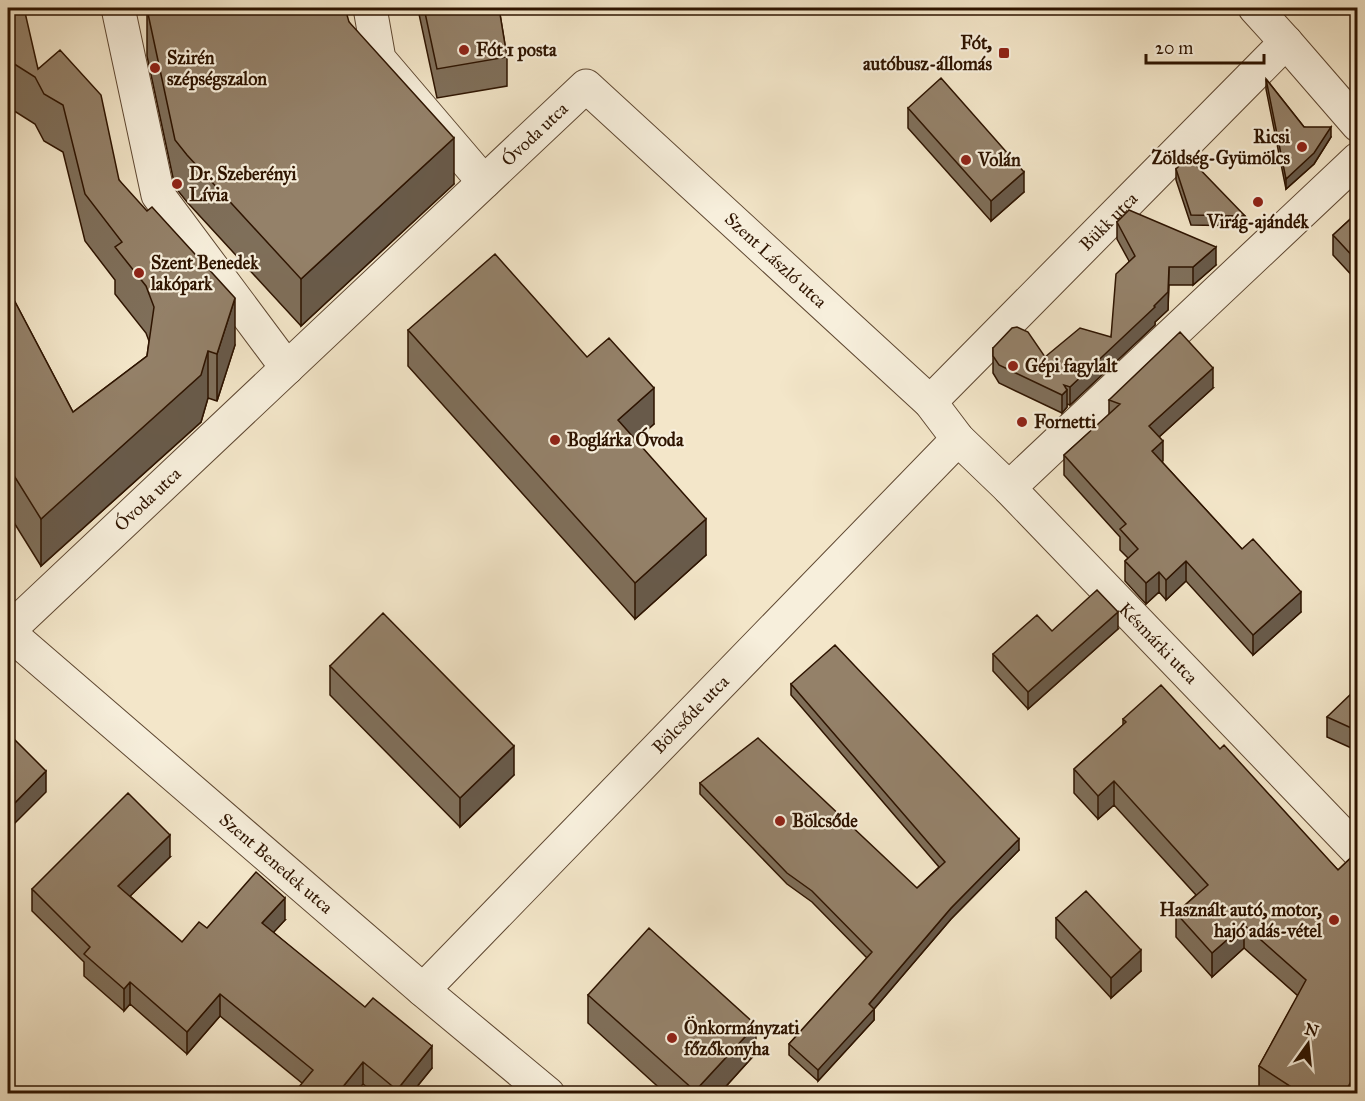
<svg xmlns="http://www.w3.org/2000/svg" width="1365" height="1101" viewBox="0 0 1365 1101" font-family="'IM FELL Great Primer',serif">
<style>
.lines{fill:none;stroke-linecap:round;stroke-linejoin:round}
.minor-casing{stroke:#5f4832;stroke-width:35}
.minor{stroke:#f7efdc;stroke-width:33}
.wall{fill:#7f6f5a;stroke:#2e1400;stroke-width:1.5}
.shaded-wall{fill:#685a4a;stroke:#2e1400;stroke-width:1.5}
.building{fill:#948169;stroke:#2e1400;stroke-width:1.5}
.poi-dot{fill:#8f2418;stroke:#f7efdc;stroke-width:2}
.labels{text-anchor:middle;stroke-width:4.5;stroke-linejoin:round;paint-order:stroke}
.poi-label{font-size:18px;font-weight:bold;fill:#2e1400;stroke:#f7efdc;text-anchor:start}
.street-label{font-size:18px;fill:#2e1400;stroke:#f7efdc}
</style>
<rect width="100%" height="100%" fill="#f3e6c9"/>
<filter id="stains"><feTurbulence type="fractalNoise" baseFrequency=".00333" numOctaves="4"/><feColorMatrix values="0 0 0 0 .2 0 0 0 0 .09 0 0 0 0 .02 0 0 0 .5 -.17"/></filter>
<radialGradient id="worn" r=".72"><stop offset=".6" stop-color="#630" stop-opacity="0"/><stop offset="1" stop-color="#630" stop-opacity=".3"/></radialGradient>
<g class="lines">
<g class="minor-casing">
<g id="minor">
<path d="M 118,8 L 158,195 L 287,368"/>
<path d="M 370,8 L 379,59 L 484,182"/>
<path d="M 1255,8 L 1286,42 L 1358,125"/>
<path id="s1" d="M 930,402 L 1286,42"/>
<path d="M 1009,488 L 1358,159"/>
<path id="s2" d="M 8,631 L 586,86 L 930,402 L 958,439 L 1009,488 L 1358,851"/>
<path id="s3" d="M 8,632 L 423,990 L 548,1094"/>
<path id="s4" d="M 423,990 L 958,439"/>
</g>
</g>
<use href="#minor" class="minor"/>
</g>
<path class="wall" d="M 8,8 L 38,69 L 119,180 L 235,345 L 217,401 L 208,398 L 201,422 L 41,566 L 8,513 L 8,283 L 13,298 L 73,412 L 147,356 L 149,341 L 146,333 L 115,294 L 115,280 L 85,241 L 63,152 L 44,141 L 35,124 L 8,107 Z
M 405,8 L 499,8 L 507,57 L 507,86 L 437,98 L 419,14 L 405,10 Z
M 147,9 L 349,22 L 454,184 L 301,326 L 187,202 L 175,187 L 147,56 Z
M 1266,79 L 1304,127 L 1331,137 L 1314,164 L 1286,189 L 1266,89 Z
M 908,108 L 1024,192 L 991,221 L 908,128 Z
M 1176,169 L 1245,216 L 1245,226 L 1191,225 L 1176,180 Z
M 1358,212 L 1358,282 L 1333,255 L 1333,235 Z
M 1117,222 L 1216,265 L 1193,285 L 1169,285 L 1168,310 L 1155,322 L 1155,325 L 1070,405 L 1067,404 L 1067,407 L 1062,413 L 999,383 L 993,373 L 993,348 L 1045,357 L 1111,337 L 1129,261 L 1117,239 Z
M 408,330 L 587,357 L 654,424 L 636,440 L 706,555 L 635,619 L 408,366 Z
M 1213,388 L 1159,437 L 1162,462 L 1242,549 L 1301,612 L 1253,655 L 1186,581 L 1166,600 L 1159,592 L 1146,604 L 1125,581 L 1125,561 L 1128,558 L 1120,550 L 1120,537 L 1064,475 L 1064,455 L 1109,415 L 1109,400 Z
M 1118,629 L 1028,709 L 993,671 L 993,654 L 1052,631 Z
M 330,666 L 514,775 L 460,827 L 330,695 Z
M 791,684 L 1019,850 L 951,919 L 874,1009 L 874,1020 L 818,1081 L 789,1055 L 789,1044 L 867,958 L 812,902 L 787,884 L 700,794 L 700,783 L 917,888 L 939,867 L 791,695 Z
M 1358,696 L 1358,751 L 1327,737 L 1327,717 Z
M 1123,719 L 1220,749 L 1338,870 L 1358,851 L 1357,1094 L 1265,1094 L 1259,1089 L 1259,1066 L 1298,996 L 1244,948 L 1212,977 L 1176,937 L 1176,913 L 1196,895 L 1114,805 L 1098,819 L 1074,793 L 1074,769 L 1123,725 Z
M 170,857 L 130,896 L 182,942 L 207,928 L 285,920 L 273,932 L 432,1068 L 411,1094 L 375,1094 L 363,1084 L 302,1083 L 220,1016 L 187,1054 L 130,1004 L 124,1011 L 84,976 L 84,962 L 32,911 L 32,889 Z
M 1056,918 L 1141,971 L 1111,998 L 1056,938 Z
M 588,995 L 756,1053 L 719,1094 L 666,1094 L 588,1023 Z"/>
<path class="shaded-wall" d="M 1331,127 L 1331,137 L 1314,164 L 1286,189 L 1286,179 Z
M 454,138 L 454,184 L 301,326 L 301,279 Z
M 1024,172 L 1024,192 L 991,221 L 991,201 Z
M 1216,247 L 1216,265 L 1193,285 L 1193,267 Z
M 1169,267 L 1168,310 L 1155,322 L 1155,325 L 1070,405 L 1070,387 L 1154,306 Z
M 235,298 L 235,345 L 217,401 L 217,354 Z
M 208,351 L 208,398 L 201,422 L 41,566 L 41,519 Z
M 1213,368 L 1213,388 L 1149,446 L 1149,426 Z
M 654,388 L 654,424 L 618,456 L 618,420 Z
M 1067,390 L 1067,407 L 1062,413 L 1062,395 Z
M 1163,441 L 1163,461 L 1152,471 L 1152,451 Z
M 706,519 L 706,555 L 635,619 L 635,583 Z
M 1186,561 L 1186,581 L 1166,600 L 1166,580 Z
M 1159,572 L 1159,592 L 1146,604 L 1146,583 Z
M 1301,592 L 1301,612 L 1253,655 L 1253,635 Z
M 1118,612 L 1118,629 L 1028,709 L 1028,692 Z
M 514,746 L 514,775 L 460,827 L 460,798 Z
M 46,771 L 46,792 L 8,830 L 8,810 Z
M 1114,781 L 1114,805 L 1098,819 L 1098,796 Z
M 170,835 L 170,857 L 118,908 L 118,886 Z
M 1019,839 L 1019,850 L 951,919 L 874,1009 L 874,1020 L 818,1081 L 818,1070 L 869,1004 L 951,908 Z
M 285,898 L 285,920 L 262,945 L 262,923 Z
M 1244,925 L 1244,948 L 1212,977 L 1212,953 Z
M 1141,950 L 1141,971 L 1111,998 L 1111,978 Z
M 130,982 L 130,1004 L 124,1011 L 124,989 Z
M 220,994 L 220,1016 L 187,1054 L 187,1032 Z
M 756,1025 L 756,1053 L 719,1094 L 695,1094 L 695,1091 Z
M 432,1046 L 432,1068 L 411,1094 L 397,1094 L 397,1090 Z
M 363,1062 L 363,1084 L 355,1094 L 337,1094 Z
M 1358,1069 L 1357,1094 L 1344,1094 Z"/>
<path class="building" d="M 8,8 L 24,8 L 38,69 L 60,50 L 101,95 L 119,180 L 147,211 L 152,207 L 235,298 L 217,354 L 208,351 L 201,375 L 41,519 L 8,466 L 8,283 L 13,298 L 73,412 L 147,356 L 154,307 L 146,286 L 115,247 L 122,242 L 85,194 L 63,105 L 44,94 L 35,77 L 8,60 Z
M 153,8 L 345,8 L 349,22 L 454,138 L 301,279 L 187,155 L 175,140 L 147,9 Z
M 424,8 L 499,8 L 507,57 L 437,69 Z
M 941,78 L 1024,172 L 991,201 L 908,108 Z
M 1266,79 L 1304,127 L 1331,127 L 1314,153 L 1286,179 Z
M 1188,157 L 1245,216 L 1191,215 L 1176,169 Z
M 1129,210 L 1216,247 L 1193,267 L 1169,267 L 1168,292 L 1154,306 L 1155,307 L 1070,387 L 1064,385 L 1067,390 L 1062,395 L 999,365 L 993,356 L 993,348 L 1012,328 L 1017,327 L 1028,332 L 1045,357 L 1080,328 L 1111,337 L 1116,274 L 1135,256 L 1117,222 Z
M 1358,212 L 1358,262 L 1333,235 Z
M 495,254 L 587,357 L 609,338 L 654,388 L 618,420 L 706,519 L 635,583 L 408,330 Z
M 1180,332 L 1213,368 L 1149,426 L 1163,441 L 1152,451 L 1242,549 L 1253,539 L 1301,592 L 1253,635 L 1186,561 L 1166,580 L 1159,572 L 1146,583 L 1125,561 L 1138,549 L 1120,529 L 1126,524 L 1064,455 L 1120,404 L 1109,400 Z
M 1097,590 L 1118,612 L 1028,692 L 993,654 L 1037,615 L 1052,631 Z
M 383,613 L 514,746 L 460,798 L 330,666 Z
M 835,645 L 1019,839 L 951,908 L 869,1004 L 874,1009 L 818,1070 L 789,1044 L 872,952 L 812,891 L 787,873 L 700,783 L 758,738 L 917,888 L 945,862 L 791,684 Z
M 1161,685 L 1220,749 L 1224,745 L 1338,870 L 1358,851 L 1358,1069 L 1344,1094 L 1302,1094 L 1259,1066 L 1306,980 L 1244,925 L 1212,953 L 1176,913 L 1208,885 L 1114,781 L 1098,796 L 1074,769 L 1126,722 L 1123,719 Z
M 1352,693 L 1358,696 L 1358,731 L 1327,717 Z
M 8,733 L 46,771 L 8,810 Z
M 128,793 L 170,835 L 118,886 L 182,942 L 199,922 L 207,928 L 256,872 L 285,898 L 262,923 L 365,1007 L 373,998 L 432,1046 L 397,1090 L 363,1062 L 337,1094 L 293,1094 L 313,1070 L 220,994 L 187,1032 L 130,982 L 124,989 L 84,954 L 90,947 L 32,889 Z
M 1086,891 L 1141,950 L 1111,978 L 1056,918 Z
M 649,928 L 756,1025 L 695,1091 L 588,995 Z"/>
<g class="poi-dot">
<circle cx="464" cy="50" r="6"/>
<rect x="998" y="47" width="12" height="12" rx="3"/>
<circle cx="155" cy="68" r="6"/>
<circle cx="1302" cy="147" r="6"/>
<circle cx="966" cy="160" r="6"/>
<circle cx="177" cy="184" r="6"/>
<circle cx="1258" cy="202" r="6"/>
<circle cx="139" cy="273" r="6"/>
<circle cx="1013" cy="366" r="6"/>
<circle cx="1022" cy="422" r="6"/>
<circle cx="555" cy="440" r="6"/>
<circle cx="780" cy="821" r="6"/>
<circle cx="1334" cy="920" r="6"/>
<circle cx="672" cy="1038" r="6"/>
</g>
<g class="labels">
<g class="poi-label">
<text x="992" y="49" text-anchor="end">Fót,<tspan x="992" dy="21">autóbusz-állomás</tspan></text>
<text x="476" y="56">Fót 1 posta</text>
<text x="167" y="64">Szirén<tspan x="167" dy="21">szépségszalon</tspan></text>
<text x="1290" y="143" text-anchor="end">Ricsi<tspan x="1290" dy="21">Zöldség-Gyümölcs</tspan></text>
<text x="978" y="166">Volán</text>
<text x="189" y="180">Dr. Szeberényi<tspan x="189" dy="21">Lívia</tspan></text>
<text x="1258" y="228" text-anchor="middle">Virág-ajándék</text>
<text x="151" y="269">Szent Benedek<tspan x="151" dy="21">lakópark</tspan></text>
<text x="1025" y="372">Gépi fagylalt</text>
<text x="1034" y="428">Fornetti</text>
<text x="567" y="446">Boglárka Óvoda</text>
<text x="792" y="827">Bölcsőde</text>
<text x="1322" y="916" text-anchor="end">Használt autó, motor,<tspan x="1322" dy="21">hajó adás-vétel</tspan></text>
<text x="684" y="1034">Önkormányzati<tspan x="684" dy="21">főzőkonyha</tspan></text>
</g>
<g class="street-label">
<text dy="6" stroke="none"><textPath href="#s2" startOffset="724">Óvoda utca</textPath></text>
<text dy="6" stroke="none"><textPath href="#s1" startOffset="254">Bükk utca</textPath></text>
<text dy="6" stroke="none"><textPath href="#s2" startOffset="1052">Szent László utca</textPath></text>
<text dy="6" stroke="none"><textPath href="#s2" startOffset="192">Óvoda utca</textPath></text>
<text dy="6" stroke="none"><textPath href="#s2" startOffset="1594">Késmárki utca</textPath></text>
<text dy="6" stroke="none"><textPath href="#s4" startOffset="384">Bölcsőde utca</textPath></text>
<text dy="6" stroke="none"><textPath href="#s3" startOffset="354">Szent Benedek utca</textPath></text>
</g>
</g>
<rect width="1365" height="1101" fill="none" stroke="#f3e6c9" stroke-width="30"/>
<rect x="9" y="9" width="1347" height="1083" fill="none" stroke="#2e1400" stroke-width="3"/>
<rect x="15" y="15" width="1335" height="1071" fill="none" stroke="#2e1400" stroke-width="1.5"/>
<g transform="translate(1308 1044) rotate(15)" stroke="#f7efdc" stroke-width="4.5" paint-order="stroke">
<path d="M0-4.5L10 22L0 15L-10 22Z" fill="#2e1400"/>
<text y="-9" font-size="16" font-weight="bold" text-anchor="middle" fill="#2e1400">N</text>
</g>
<path d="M1146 54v9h118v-9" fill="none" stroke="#2e1400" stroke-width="3"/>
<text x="1155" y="54" font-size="18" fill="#2e1400" stroke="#f7efdc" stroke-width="4.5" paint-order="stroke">20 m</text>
<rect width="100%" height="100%" filter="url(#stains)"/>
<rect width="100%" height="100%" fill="url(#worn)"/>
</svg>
